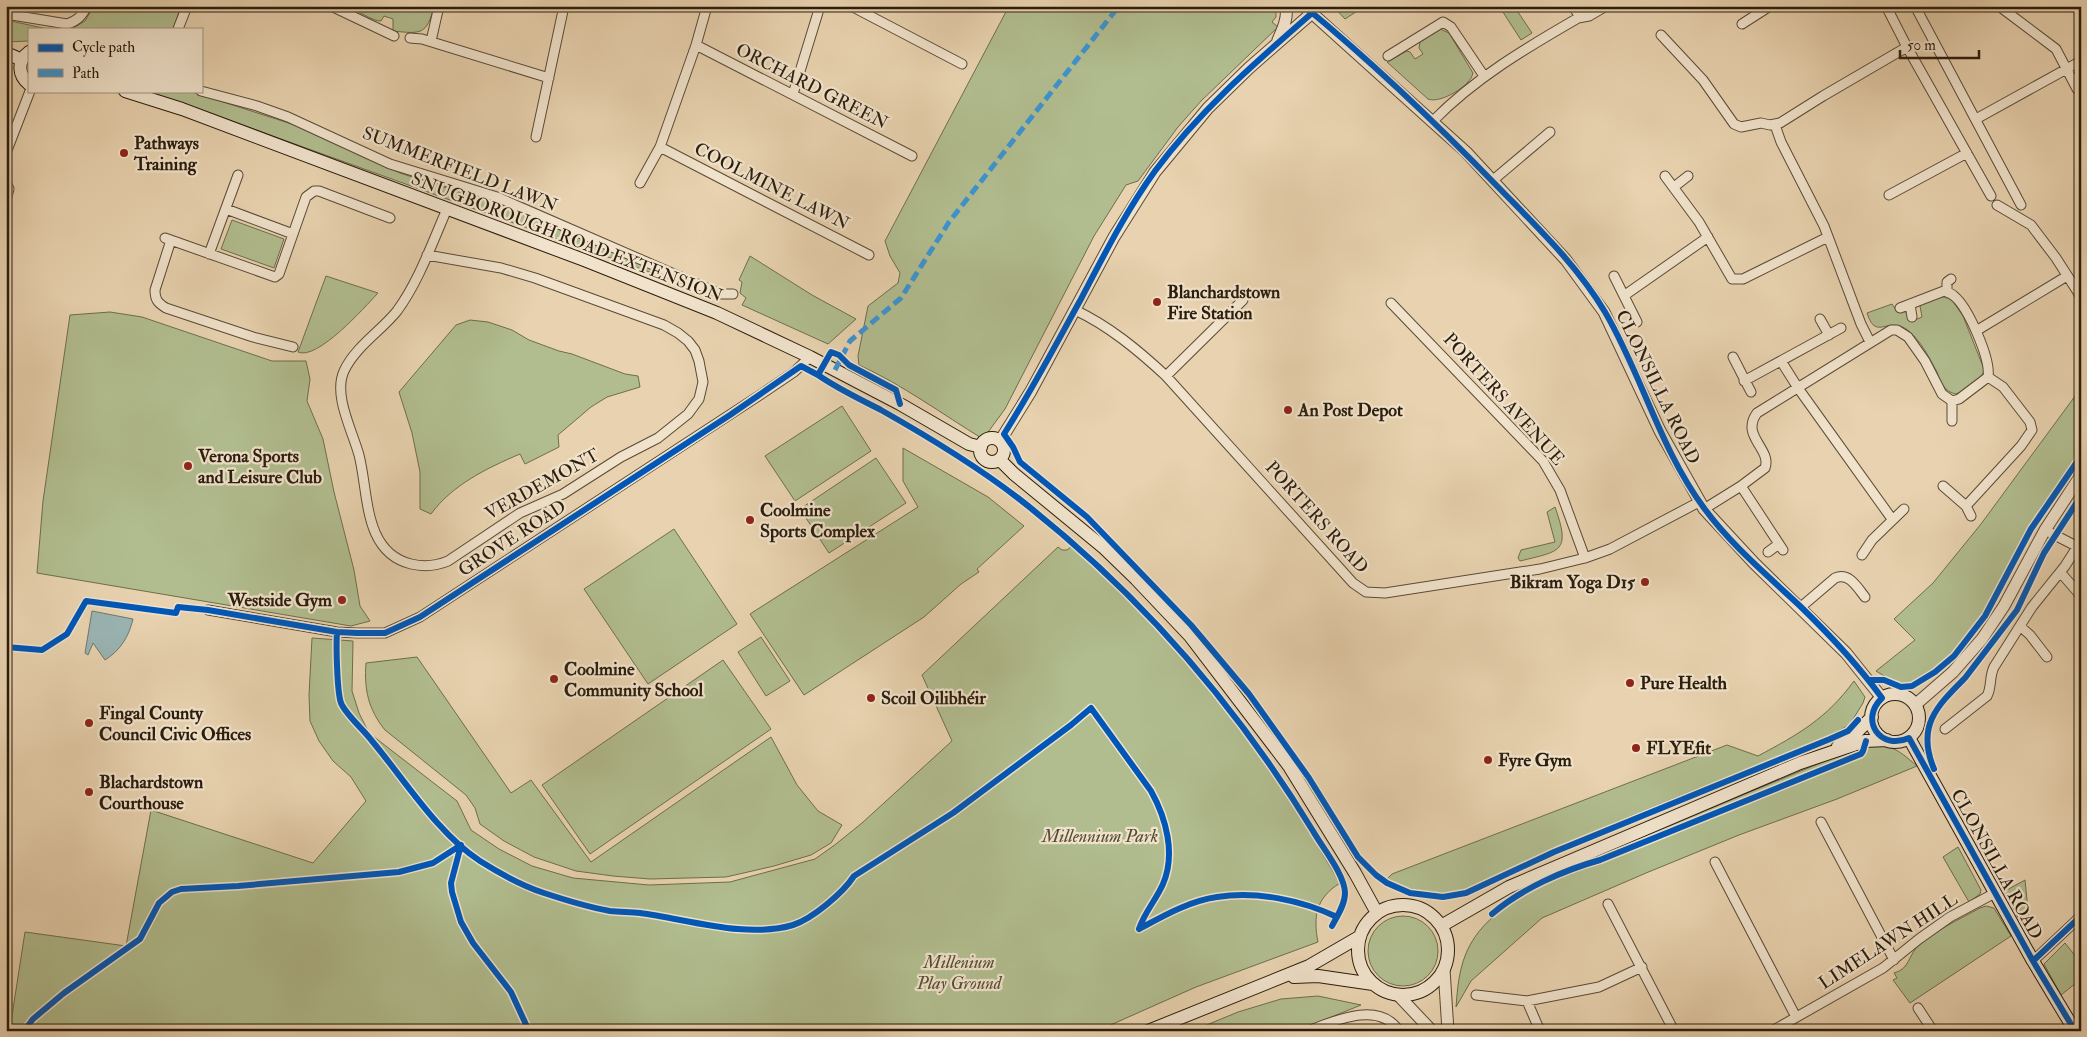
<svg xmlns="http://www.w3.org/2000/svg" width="2087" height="1037" viewBox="0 0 2087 1037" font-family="'IM FELL Double Pica',serif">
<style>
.green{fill:#b1bd8f;stroke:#6e6d4e}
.water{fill:#9ab5b4;stroke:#6e7871}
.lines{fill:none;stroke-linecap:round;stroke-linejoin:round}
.minor-casing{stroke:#5a4a36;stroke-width:11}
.tertiary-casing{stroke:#5a4a36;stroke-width:13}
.secondary-casing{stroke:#2b1d0d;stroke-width:14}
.minor{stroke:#f0e2cb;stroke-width:9}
.tertiary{stroke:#f0e2cb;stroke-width:11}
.secondary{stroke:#f0e2cb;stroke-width:12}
.quiet{stroke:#3c94d2;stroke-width:5;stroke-dasharray:10 5;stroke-linecap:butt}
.cycleway-casing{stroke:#f0e2cb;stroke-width:9}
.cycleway{stroke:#0057b8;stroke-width:6}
.poi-dot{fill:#8f2418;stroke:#f0e2cb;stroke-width:2}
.labels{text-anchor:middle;stroke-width:4.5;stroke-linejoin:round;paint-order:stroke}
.street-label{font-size:18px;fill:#2b1d0d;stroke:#f0e2cb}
.poi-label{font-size:18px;font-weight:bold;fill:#2b1d0d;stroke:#f0e2cb;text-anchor:start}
.park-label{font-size:18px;font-style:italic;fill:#534d34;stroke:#f0e2cb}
</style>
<rect width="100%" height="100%" fill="#e8d2af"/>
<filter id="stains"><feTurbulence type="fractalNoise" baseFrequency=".004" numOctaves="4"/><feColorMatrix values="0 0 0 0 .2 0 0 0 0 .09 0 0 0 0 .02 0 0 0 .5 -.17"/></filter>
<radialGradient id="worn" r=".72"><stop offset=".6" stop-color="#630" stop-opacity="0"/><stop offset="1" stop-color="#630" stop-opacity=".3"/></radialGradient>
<path class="green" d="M 94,6 L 181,6 L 173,29 L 72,29 L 85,21 Z
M 346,6 L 434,6 C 427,35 421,34 393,31 L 393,19 L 384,16 L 381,21 C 374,22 355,9 346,6 Z
M 1009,6 L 1276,6 L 1276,17 L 1272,22 L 1278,27 L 1201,101 L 1178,127 L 1138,181 L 1126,185 L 1094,236 L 1005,409 L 983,439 C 942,414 903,385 859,365 L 858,356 L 868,306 L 898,283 L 900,273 L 890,256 L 885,241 Z
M 1333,6 L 1365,6 L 1345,19 Z
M 1499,6 L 1514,6 L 1532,33 L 1521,40 Z
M 6,20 L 48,29 L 29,29 L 29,41 L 6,42 Z
M 1440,29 L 1449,33 L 1473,73 C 1471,86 1440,104 1428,99 L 1387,62 L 1407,51 L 1410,52 L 1415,59 L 1423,54 L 1419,48 L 1420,42 Z
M 6,77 C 12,91 10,104 6,118 Z
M 148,91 L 189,91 L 298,126 L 400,173 L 508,208 L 713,295 Z
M 232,220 L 284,239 L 274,268 L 221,249 Z
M 750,256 L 812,295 L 856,319 L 828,344 L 742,305 L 746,298 L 740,293 L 742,282 L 739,280 Z
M 326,276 L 378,293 C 365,307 317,361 298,352 Z
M 1944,297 L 1952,300 L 1963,316 L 1984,369 C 1983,380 1966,390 1956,394 C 1952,393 1949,392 1946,389 C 1942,385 1939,378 1937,372 C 1930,359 1924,347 1914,336 C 1890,309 1877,345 1867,313 L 1892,304 L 1897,311 L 1902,310 L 1908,314 L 1912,321 L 1922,317 L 1920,306 C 1927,299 1934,298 1944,297 Z
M 110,312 L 142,317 L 272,361 L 306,361 L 310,379 L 307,401 L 323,439 L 334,492 L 354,570 L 360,606 L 370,621 L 351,626 L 37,573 L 43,501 L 70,315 Z
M 470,320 L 488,322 L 512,330 L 529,340 L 559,351 L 572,354 L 625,374 L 638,376 L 640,387 L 607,397 L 591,407 L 558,435 L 559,447 L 525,464 L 520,454 C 487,468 452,485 431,514 L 420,509 L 420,472 L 412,433 L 399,392 L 456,325 Z
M 2081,388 L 2081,453 L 2043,504 L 2010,561 L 1985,613 L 1950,655 L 1937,666 L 1909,684 L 1894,682 L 1876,671 L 1915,640 L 1894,619 L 1933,583 L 1981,524 Z
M 842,406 L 871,451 L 795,501 L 765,456 Z
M 903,448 L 988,497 L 1024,526 L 977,569 L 979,572 L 961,584 L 924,617 L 804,695 L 750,614 L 918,507 L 903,481 Z
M 876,458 L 906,503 L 829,553 L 800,509 Z
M 1555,507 C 1571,552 1561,551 1520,561 L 1518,558 L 1521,550 L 1555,542 L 1547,512 Z
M 674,529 L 737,624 L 648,684 L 584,589 Z
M 1072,546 L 1097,567 L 1143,614 L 1203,680 L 1281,784 L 1340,883 C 1316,898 1313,916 1318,942 L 1196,987 L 1097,1031 L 12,1031 L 11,1022 L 25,932 L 126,946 L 151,810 L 313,863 L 366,801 L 351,777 L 333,761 L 319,741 L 310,721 L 309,695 L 312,638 L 353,641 L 352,691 L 359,713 L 369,733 L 457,801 L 471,830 L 499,849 L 532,866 L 573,878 L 649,885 L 730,882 L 815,859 L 836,844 L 862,823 L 952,741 L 922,675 L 1058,547 L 1062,550 L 1067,550 Z
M 761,637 L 790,681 L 766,696 L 738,652 Z
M 417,657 L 511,793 L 531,780 L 591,862 L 771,737 L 797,785 L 818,811 L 842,825 L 831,843 L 811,855 L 774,866 L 726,877 L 650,879 L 613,876 L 576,871 L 534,857 L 504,841 L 480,824 L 475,808 L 466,795 L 385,730 C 368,709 364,689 366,663 Z
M 723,660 L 771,729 L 590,854 L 542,785 Z
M 1854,681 L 1865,697 L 1863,703 L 1850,724 L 1833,735 C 1740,772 1647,808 1556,848 C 1520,863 1484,890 1445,893 C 1424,895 1405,888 1387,879 L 1392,874 L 1727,745 L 1758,756 C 1799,734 1826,719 1854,681 Z
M 1864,745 C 1893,746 1895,747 1917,766 L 1837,799 L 1739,835 L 1646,873 L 1542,918 L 1471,981 L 1456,1007 C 1457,994 1458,981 1461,969 C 1472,921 1513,901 1552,880 C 1561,876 1567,869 1574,865 C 1584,860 1595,855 1606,851 Z
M 1958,847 L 1981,890 L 1980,894 L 1969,902 L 1943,857 Z
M 2025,880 L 2029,920 L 2026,924 L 2019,920 L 2005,891 Z
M 1986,906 L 1994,908 L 2011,936 L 1910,1003 L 1893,980 L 1897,978 L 1894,973 C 1910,969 1908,955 1919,945 C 1936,930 1960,919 1980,908 Z
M1368 951a35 35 0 1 1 70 0a35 35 0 1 1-70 0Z
M 2065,943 L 2081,963 L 2081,979 L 2061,995 L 2044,964 Z
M 1318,996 L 1361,1005 L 1297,1031 L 1192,1031 L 1238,1012 L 1281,999 Z"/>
<path class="water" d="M 92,611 L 133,619 C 129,636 121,650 105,660 L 93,643 L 88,655 L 85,653 Z"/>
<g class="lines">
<g class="minor-casing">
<path id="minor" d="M 331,6 L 394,36
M 851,6 L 962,64
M 1573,6 L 1580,17
M 1886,6 L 1907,47 L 1991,196
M 1915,6 L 2021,205
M 1999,6 L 2056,49 L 2077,89
M 6,14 L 67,24 C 77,21 82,16 87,6
M 1742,24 L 1770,6
M 178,29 L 187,6
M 1661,35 L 1703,80 L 1734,124 L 1741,127 L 1761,123 L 1770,125 L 1780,123 L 1823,96 L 1907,47
M 410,38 L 422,39 L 549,78
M 431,41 L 439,6
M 696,45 L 912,156
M 1388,56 L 1443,22 L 1451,27 L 1484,76
M 201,91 L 257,106 L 288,117 L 390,164 L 497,197 L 697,284 L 721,294 L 733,294
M 793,94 L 820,6
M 1976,119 L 2081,61
M 1433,121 C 1475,78 1526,48 1578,18 L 1589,16 L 1606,6
M 1775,125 L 1781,142 L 1824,226 L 1861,324 L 1870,342
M 536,137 L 564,6
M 660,147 L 869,255
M 6,153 L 30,91
M 1665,176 L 1699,222 L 1732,279 L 1743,279 L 1828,237
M 1492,181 L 1550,132
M 6,182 L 9,189 L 6,200
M 640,183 L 660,147 L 696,45 L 707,6
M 1674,187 L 1688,176
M 1889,195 L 1967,153
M 1997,205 L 2031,225 L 2056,258 L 2081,297
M 226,209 L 293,234
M 165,238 L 275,277 L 279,274 L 306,197 L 314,191 L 319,191 L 390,218
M 171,240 L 155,290 C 155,300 158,303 166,308 L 253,337 L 293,347
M 209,254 L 238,175
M 427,255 L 501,268 L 535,278 L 664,325 L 678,333 L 688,341 L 695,350 L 699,361 L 703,382 L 699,399 L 688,414 L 658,438 L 621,457 L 563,494 L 520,513 L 448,561 C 436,566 424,567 411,564 C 363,552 369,494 359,455 C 352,430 333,395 344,371 C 355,347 381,331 397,311 C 419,281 432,243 447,209
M 1614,276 L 1637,322
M 1947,292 L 1947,282 L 1951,279
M 1625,295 L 1708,237
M 1391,303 L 1543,461 L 1560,490 L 1585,558
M 1910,304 L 1912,317
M 1075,310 C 1109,326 1138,350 1166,376 L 1353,583 L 1366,592 L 1385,593 L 1540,569 L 1585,558 L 1610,549 L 1699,502
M 1820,319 L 1829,335
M 1976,331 L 2067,276
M 1733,357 L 1751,392
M 1781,361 L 1798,388 L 1892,519
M 1166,376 L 1243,300
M 1744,381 L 1841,328
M 1952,421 L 1952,401
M 1741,486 L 1783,550
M 1943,486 L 1966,506 L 1971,516
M 1966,506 L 2021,446 L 2032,430 L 2030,422 L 2003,387 L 1988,377
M 1704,509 L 1741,486 L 1765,468 C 1772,449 1740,436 1757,413 L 1891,330 L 1897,330 L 1908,337 L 1925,361 L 1942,394 L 1952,401 L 1959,399 L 1988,377 C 1991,359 1968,307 1954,296 C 1951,293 1947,292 1944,291 L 1900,308
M 2045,530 L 2078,547
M 1768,552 L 1779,544
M 1862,555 L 1872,540 L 1904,509
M 2061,573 L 2081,596
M 1801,607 L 1835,578 C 1849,572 1857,587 1865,597
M 208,610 L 337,632 L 357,633 L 385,633 L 420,617 L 760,395 L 794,372 L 810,357
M 2021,627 L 2030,635 L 2047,657
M 1945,729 L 1987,696 C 1992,687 1989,677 1994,667 L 2032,607 L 2065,566 L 2081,541
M 1821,822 L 1894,960
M 1715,862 L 1796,1017
M 1608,904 L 1674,1031
M 2033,961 L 2081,916
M 1476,995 L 1527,1001 L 1599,987 L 1642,967
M 1527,1001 L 1540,1031
M 1918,1008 L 1933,1031
M 1308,1031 C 1334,1021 1379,1000 1399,1031
M 1772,1031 L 1883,968 L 1919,939 L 1950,917 L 1995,893"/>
</g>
<g class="tertiary-casing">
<path id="tertiary" d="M 1304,6 L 1466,152 L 1566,260 L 1604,312 L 1660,431 L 1704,509 L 1754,563 L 1846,653 L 1882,698
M 1278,40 C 1283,29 1288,18 1286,6
M 1000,441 L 1031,391 L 1114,237 L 1155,172 L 1208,108 L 1249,68 L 1312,13
M 1915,705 L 1953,672 L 1982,639 L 2004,606 L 2045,530 L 2081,475
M 1444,969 L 1448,1031
M 1398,995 L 1432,1031"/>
</g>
<g class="secondary-casing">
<path id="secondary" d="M 29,52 C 17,61 18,75 29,84
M 6,53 L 22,60
M 125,91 L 182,109 L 584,260 L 717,313 L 810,357 L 900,404 L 969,444 L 981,447
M980 450a12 12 0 1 1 24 0a12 12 0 1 1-24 0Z
M 1000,460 L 1014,474 L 1103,547 L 1136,579 L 1190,636 L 1289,766 L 1355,873 L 1377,913
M1871 718a24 24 0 1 1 48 0a24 24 0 1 1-48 0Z
M 1909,738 L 2033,961 L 2075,1031
M 1838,746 L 1856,733 L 1872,717
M1358 950a45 45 0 1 1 90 0a45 45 0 1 1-90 0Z
M 1441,926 L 1509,887 L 1800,763 L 1865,741 L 1887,740
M 1294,977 L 1318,976 L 1373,984
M 1148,1031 L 1309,966 L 1359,937"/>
</g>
<use href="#minor" class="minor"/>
<use href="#tertiary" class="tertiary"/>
<use href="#secondary" class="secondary"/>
<path class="quiet" d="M 835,370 L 850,341 L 901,298 L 949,222 L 1119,6"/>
<g class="cycleway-casing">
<path id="cycleway" d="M 1304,6 C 1372,62 1437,124 1498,187 C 1536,226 1577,265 1605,312 C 1642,375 1660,449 1704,508 C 1731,545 1767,575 1800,606 C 1830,635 1858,665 1882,698 C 1859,720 1880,751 1909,738 L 2033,961 L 2075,1031
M 1312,13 C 1256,62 1200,110 1155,171 C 1126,211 1104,255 1081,299 C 1056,344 1032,390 1004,434 L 1013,447 L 1020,462 L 1087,517 L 1191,625 L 1249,694 L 1309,778 L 1358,857 L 1376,875 L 1387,883 L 1410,893 L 1443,897 L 1466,893 L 1554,852 L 1830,739 L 1848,731 L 1858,720
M 818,375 C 838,389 860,399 881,410 C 927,436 975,465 1018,498 C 1136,590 1235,703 1313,831 C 1322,847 1345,875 1345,893 C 1345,905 1337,916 1332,926
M 337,632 C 336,645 337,692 341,703 C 346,715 364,730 372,741 C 404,779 438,834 480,861 C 499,873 523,886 544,893 C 565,900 588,907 610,911 C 620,912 630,912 640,913 C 687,919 746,939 793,925 C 812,919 843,893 854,876 L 953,813 L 1071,725 L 1091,708 L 1151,791 C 1166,818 1176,854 1163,884 C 1156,900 1144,913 1139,929
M 6,647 L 42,650 L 67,634 L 86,601 L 176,613 L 178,607 L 208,610 L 337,632 L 357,633 L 385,633 L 420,617 L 730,415 L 801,366 L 818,375 L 831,352 L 839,355 L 849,365 L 896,390 L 900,404
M 1869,680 L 1884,680 L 1901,687 L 1912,686 L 1935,672 L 1954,656 L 1985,616 L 2031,529 L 2081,456
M 1934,769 C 1916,726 1937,706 1965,678 L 2017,610 L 2044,553 L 2081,496
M 461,845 L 451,883 L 452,892 L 461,922 L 473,943 L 511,992 L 529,1031
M 1492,914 C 1521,889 1564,870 1600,860 L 1861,754 L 1863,751 L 1866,741
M 1139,929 C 1163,916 1189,901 1217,897 C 1257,891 1301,900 1337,917
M 2033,961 L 2081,916
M 24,1031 L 33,1019 L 64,993 L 140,939 L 159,903 L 172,892 L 181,889 L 238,886 L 399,872 L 433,863 L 461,845"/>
</g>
<use href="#cycleway" class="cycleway"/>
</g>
<g class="poi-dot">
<circle cx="124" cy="153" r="5"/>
<circle cx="1157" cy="302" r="5"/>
<circle cx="1288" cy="410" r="5"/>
<circle cx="188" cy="466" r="5"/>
<circle cx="750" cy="520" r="5"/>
<circle cx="1645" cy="582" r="5"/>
<circle cx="342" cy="600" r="5"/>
<circle cx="554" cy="679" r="5"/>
<circle cx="1630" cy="683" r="5"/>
<circle cx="871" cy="698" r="5"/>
<circle cx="89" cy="723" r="5"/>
<circle cx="1636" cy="748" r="5"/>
<circle cx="1488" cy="760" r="5"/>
<circle cx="89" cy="792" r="5"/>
</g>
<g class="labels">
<g class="street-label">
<text transform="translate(812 86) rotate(27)" y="6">ORCHARD GREEN</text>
<text transform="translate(460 169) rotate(21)" y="6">SUMMERFIELD LAWN</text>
<text transform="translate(772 186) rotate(27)" y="6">COOLMINE LAWN</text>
<text transform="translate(567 237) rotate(21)" y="6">SNUGBOROUGH ROAD EXTENSION</text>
<text transform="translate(1658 387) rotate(64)" y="6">CLONSILLA ROAD</text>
<text transform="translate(1504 399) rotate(48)" y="6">PORTERS AVENUE</text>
<text transform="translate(542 484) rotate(-29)" y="6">VERDEMONT</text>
<text transform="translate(1317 517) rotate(48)" y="6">PORTERS ROAD</text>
<text transform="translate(512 538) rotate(-33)" y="6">GROVE ROAD</text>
<text transform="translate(1997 864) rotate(61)" y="6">CLONSILLA ROAD</text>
<text transform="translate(1888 941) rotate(-33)" y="6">LIMELAWN HILL</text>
</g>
<g class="poi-label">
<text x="134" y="149">Pathways<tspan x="134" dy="21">Training</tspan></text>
<text x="1167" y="298">Blanchardstown<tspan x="1167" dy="21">Fire Station</tspan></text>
<text x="1298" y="416">An Post Depot</text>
<text x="198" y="462">Verona Sports<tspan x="198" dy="21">and Leisure Club</tspan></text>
<text x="760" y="516">Coolmine<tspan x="760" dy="21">Sports Complex</tspan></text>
<text x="1635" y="588" text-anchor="end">Bikram Yoga D15</text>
<text x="332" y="606" text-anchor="end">Westside Gym</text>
<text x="564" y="675">Coolmine<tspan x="564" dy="21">Community School</tspan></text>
<text x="1640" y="689">Pure Health</text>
<text x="881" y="704">Scoil Oilibhéir</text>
<text x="99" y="719">Fingal County<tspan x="99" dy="21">Council Civic Offices</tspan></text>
<text x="1646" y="754">FLYEfit</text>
<text x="1498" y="766">Fyre Gym</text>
<text x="99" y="788">Blachardstown<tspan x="99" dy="21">Courthouse</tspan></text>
</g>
<g class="park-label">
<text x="1100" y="842">Millennium Park</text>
<text x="959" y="968">Millenium<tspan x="959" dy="21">Play Ground</tspan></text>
</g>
</g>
<rect width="2087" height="1037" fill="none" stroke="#e8d2af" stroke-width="25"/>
<rect x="8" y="8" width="2072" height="1022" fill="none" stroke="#2b1d0d" stroke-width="2.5"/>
<rect x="12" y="12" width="2062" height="1012" fill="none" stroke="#2b1d0d"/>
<rect x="28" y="28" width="175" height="65" fill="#f0e2cb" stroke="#a1937f"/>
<rect x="38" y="44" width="25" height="8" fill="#0057b8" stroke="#a1937f"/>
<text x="72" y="52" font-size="15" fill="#2b1d0d">Cycle path</text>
<rect x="38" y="69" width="25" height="8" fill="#3c94d2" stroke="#a1937f"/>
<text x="72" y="78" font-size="15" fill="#2b1d0d">Path</text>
<path d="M1900 50v8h79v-8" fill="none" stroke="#2b1d0d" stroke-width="2.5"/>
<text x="1907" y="50" font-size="15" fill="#2b1d0d" stroke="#f0e2cb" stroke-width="4" paint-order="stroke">50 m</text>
<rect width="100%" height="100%" filter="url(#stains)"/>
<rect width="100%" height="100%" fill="url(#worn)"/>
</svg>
